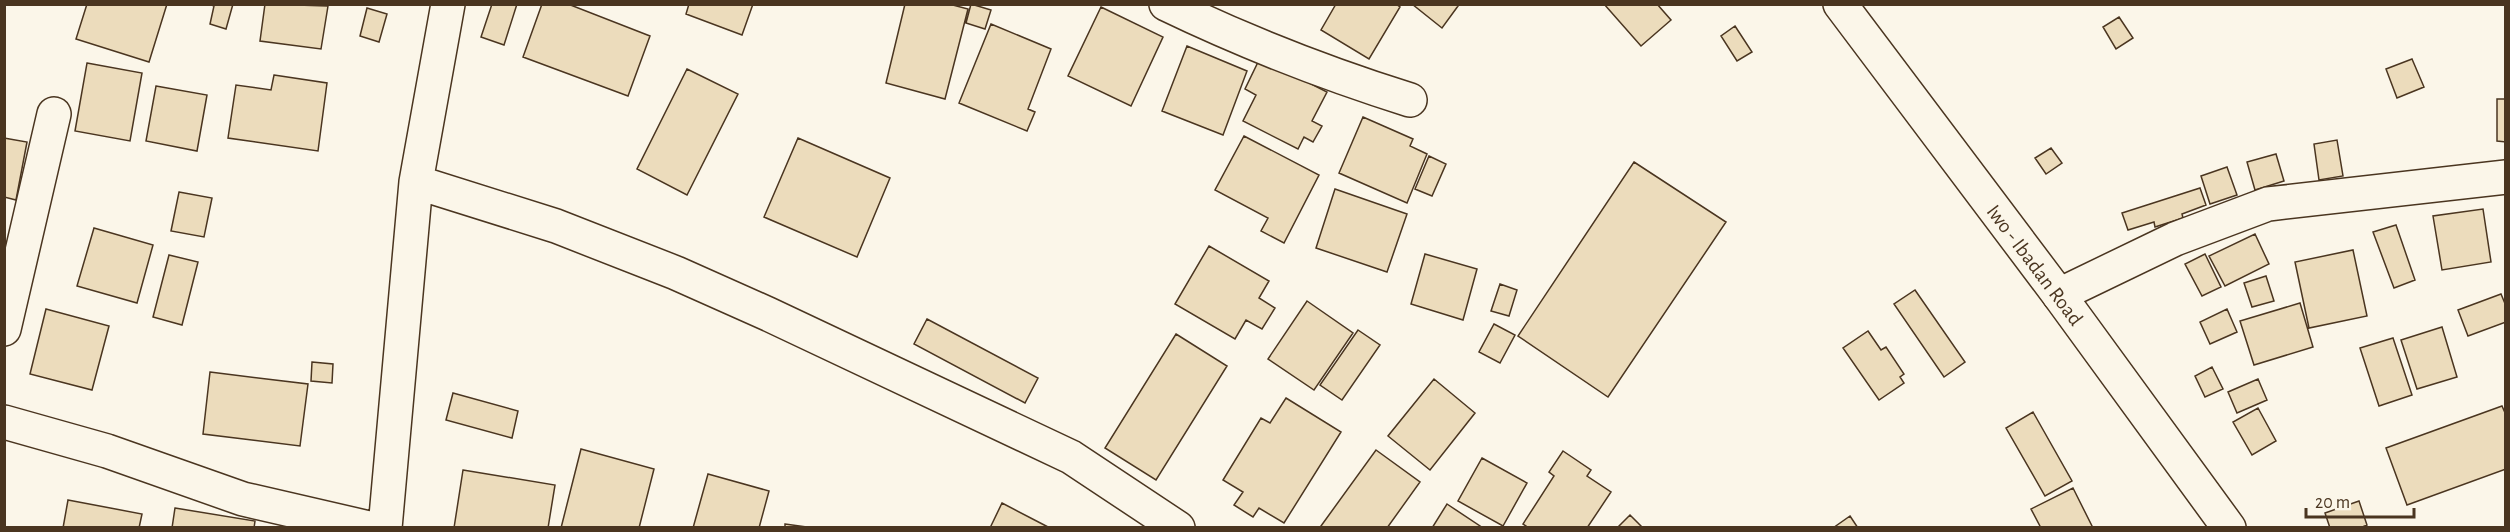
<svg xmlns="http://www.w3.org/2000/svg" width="2510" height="532" viewBox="0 0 2510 532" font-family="'Alegreya Sans',sans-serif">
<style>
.building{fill:#ecdcbc;stroke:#4a3520;stroke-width:1.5}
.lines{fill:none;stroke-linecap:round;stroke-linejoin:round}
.street-casing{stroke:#4a3520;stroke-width:36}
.primary-casing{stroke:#4a3520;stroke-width:36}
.street{stroke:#fbf6e9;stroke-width:33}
.primary{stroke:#fbf6e9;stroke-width:33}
.labels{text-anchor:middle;stroke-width:4.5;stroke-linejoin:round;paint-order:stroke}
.street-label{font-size:21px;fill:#4a3520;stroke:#fbf6e9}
</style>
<rect width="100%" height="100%" fill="#fbf6e9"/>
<path class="building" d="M 87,4 L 167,4 L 149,62 L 76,39 Z
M 233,4 L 226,29 L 210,24 L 214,6 L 209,4 Z
M 265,4 L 328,6 L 321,49 L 260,41 Z
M 492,4 L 517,4 L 504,45 L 481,37 Z
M 542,4 L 568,4 L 650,36 L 628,96 L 523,57 Z
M 689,4 L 753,4 L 742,35 L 686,14 Z
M 905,4 L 949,4 L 968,9 L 945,99 L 886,83 Z
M 971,4 L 991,10 L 985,29 L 966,23 Z
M 1336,4 L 1396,4 L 1400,7 L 1369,59 L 1321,30 Z
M 1412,4 L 1456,4 L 1458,6 L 1442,28 Z
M 1604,4 L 1657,4 L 1671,20 L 1641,46 Z
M 1101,7 L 1163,37 L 1131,106 L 1068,76 Z
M 367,8 L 387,14 L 379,42 L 360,36 Z
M 2119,17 L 2133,38 L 2116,49 L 2103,27 Z
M 991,24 L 1051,49 L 1028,109 L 1035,112 L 1027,131 L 959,103 Z
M 1735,26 L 1752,52 L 1737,61 L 1721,36 Z
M 1187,46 L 1247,71 L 1223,135 L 1162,111 Z
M 1260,58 L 1327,92 L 1312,121 L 1322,126 L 1313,142 L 1304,137 L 1298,149 L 1243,121 L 1256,95 L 1245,89 Z
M 2412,59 L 2424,87 L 2397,98 L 2386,69 Z
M 87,63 L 142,73 L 130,141 L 75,131 Z
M 687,69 L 738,94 L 687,195 L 637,169 Z
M 274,75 L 327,83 L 318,151 L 228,138 L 236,85 L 271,90 Z
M 156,86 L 207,95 L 197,151 L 146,141 Z
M 2497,99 L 2506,99 L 2506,142 L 2497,141 Z
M 1363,117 L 1413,139 L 1410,146 L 1427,154 L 1407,203 L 1339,173 Z
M 1244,136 L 1319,175 L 1284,243 L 1261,231 L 1268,218 L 1215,190 Z
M 4,138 L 27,142 L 16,200 L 4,197 Z
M 798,138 L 890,178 L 857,257 L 764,217 Z
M 2337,140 L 2343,176 L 2319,180 L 2314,144 Z
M 2051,148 L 2062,163 L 2046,174 L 2035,158 Z
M 2276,154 L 2284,181 L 2255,190 L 2247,162 Z
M 1429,156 L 1446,164 L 1432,196 L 1415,189 Z
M 1634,162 L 1726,222 L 1608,397 L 1518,336 Z
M 2227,167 L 2237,195 L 2210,204 L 2201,176 Z
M 2200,188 L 2206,205 L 2182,214 L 2183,218 L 2155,227 L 2154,222 L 2128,230 L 2122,213 Z
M 1335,189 L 1407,214 L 1387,272 L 1316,248 Z
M 179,192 L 212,198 L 204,237 L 171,231 Z
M 2483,209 L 2491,262 L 2442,270 L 2433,216 Z
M 2396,225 L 2415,280 L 2394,288 L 2373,232 Z
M 94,228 L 153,245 L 137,303 L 77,286 Z
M 2255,234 L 2269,264 L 2225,286 L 2209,256 Z
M 1209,246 L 1269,281 L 1259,298 L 1275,308 L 1262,329 L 1246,320 L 1235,339 L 1175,304 Z
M 2353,250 L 2367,316 L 2309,328 L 2295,262 Z
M 1425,254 L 1477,269 L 1463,320 L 1411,304 Z
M 2205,254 L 2221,287 L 2202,296 L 2185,264 Z
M 169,255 L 198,262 L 182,325 L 153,317 Z
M 2266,276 L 2274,301 L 2252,307 L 2244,283 Z
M 1500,284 L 1517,290 L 1509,316 L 1491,311 Z
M 1915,290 L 1965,362 L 1944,377 L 1894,304 Z
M 2501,294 L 2506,306 L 2506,322 L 2468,336 L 2458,310 Z
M 1307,301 L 1353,333 L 1314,390 L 1268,359 Z
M 2300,303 L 2313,347 L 2254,365 L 2240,321 Z
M 46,309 L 109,326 L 92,390 L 30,374 Z
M 2227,309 L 2237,332 L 2210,344 L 2200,322 Z
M 927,319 L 1038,378 L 1025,403 L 914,344 Z
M 1494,324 L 1515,335 L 1500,363 L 1479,352 Z
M 2442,327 L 2457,377 L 2417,389 L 2401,340 Z
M 1358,330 L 1380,345 L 1342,400 L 1320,385 Z
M 1868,331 L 1881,350 L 1886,347 L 1904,374 L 1900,377 L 1904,383 L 1879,400 L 1843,348 Z
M 1176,334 L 1227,366 L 1156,480 L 1105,448 Z
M 2393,338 L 2412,395 L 2379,406 L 2360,348 Z
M 312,362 L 333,364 L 332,383 L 311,381 Z
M 2212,367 L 2223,389 L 2205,397 L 2195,376 Z
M 210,372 L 308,384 L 300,446 L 203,434 Z
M 1434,379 L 1475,413 L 1430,470 L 1388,436 Z
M 2258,379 L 2267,400 L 2237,413 L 2228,392 Z
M 453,393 L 518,411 L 512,438 L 446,420 Z
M 1286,398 L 1341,432 L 1284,523 L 1259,508 L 1253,517 L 1234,505 L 1243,492 L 1223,480 L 1261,418 L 1270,423 Z
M 2502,406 L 2506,415 L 2506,469 L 2407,505 L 2386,448 Z
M 2258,408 L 2276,441 L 2252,455 L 2233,422 Z
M 2033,412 L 2072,481 L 2045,496 L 2006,428 Z
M 581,449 L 654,469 L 639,528 L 561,528 Z
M 1376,450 L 1420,482 L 1387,528 L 1323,528 L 1321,526 Z
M 1563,451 L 1591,470 L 1587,476 L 1611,492 L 1587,528 L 1529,528 L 1523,524 L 1554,476 L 1549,472 Z
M 1482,458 L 1527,483 L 1503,526 L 1458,501 Z
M 463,470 L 555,485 L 548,528 L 454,528 Z
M 708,474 L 769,491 L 759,528 L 693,528 Z
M 2073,488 L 2093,528 L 2041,528 L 2031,509 Z
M 68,500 L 142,514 L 139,528 L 63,528 Z
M 2359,501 L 2367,525 L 2360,528 L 2330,528 L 2325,513 Z
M 1002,503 L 1050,528 L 990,528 Z
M 1447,504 L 1483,528 L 1432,528 Z
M 175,508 L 255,521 L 254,528 L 172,528 Z
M 1630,515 L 1643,528 L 1617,528 Z
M 1850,516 L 1858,528 L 1833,528 Z
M 785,524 L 814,528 L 785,528 Z"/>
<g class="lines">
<g class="street-casing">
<path id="street" d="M 1166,4 C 1247,43 1324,73 1410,100
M 416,182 L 556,226 L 676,273 L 768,314 L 1071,457 L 1178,528
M 2059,295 L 2175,239 L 2268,204 L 2506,177
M 4,329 L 54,114
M 4,422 L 107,451 L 243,499 L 369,528
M 385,528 L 416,182 L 448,4"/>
</g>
<g class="primary-casing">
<path id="primary" d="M 1840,4 L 2059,295 L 2229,528"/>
</g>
<use href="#street" class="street"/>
<use href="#primary" class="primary"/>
</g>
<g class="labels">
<g class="street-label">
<text transform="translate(2035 265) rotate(53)" y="7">Iwo - Ibadan Road</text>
</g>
</g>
<rect width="2510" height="532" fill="none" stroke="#4a3520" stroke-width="12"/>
<path d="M2306 508v9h108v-9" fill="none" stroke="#4a3520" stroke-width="3"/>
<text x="2315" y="508" font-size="18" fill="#4a3520" stroke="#fbf6e9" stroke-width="4.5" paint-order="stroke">20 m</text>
</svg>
